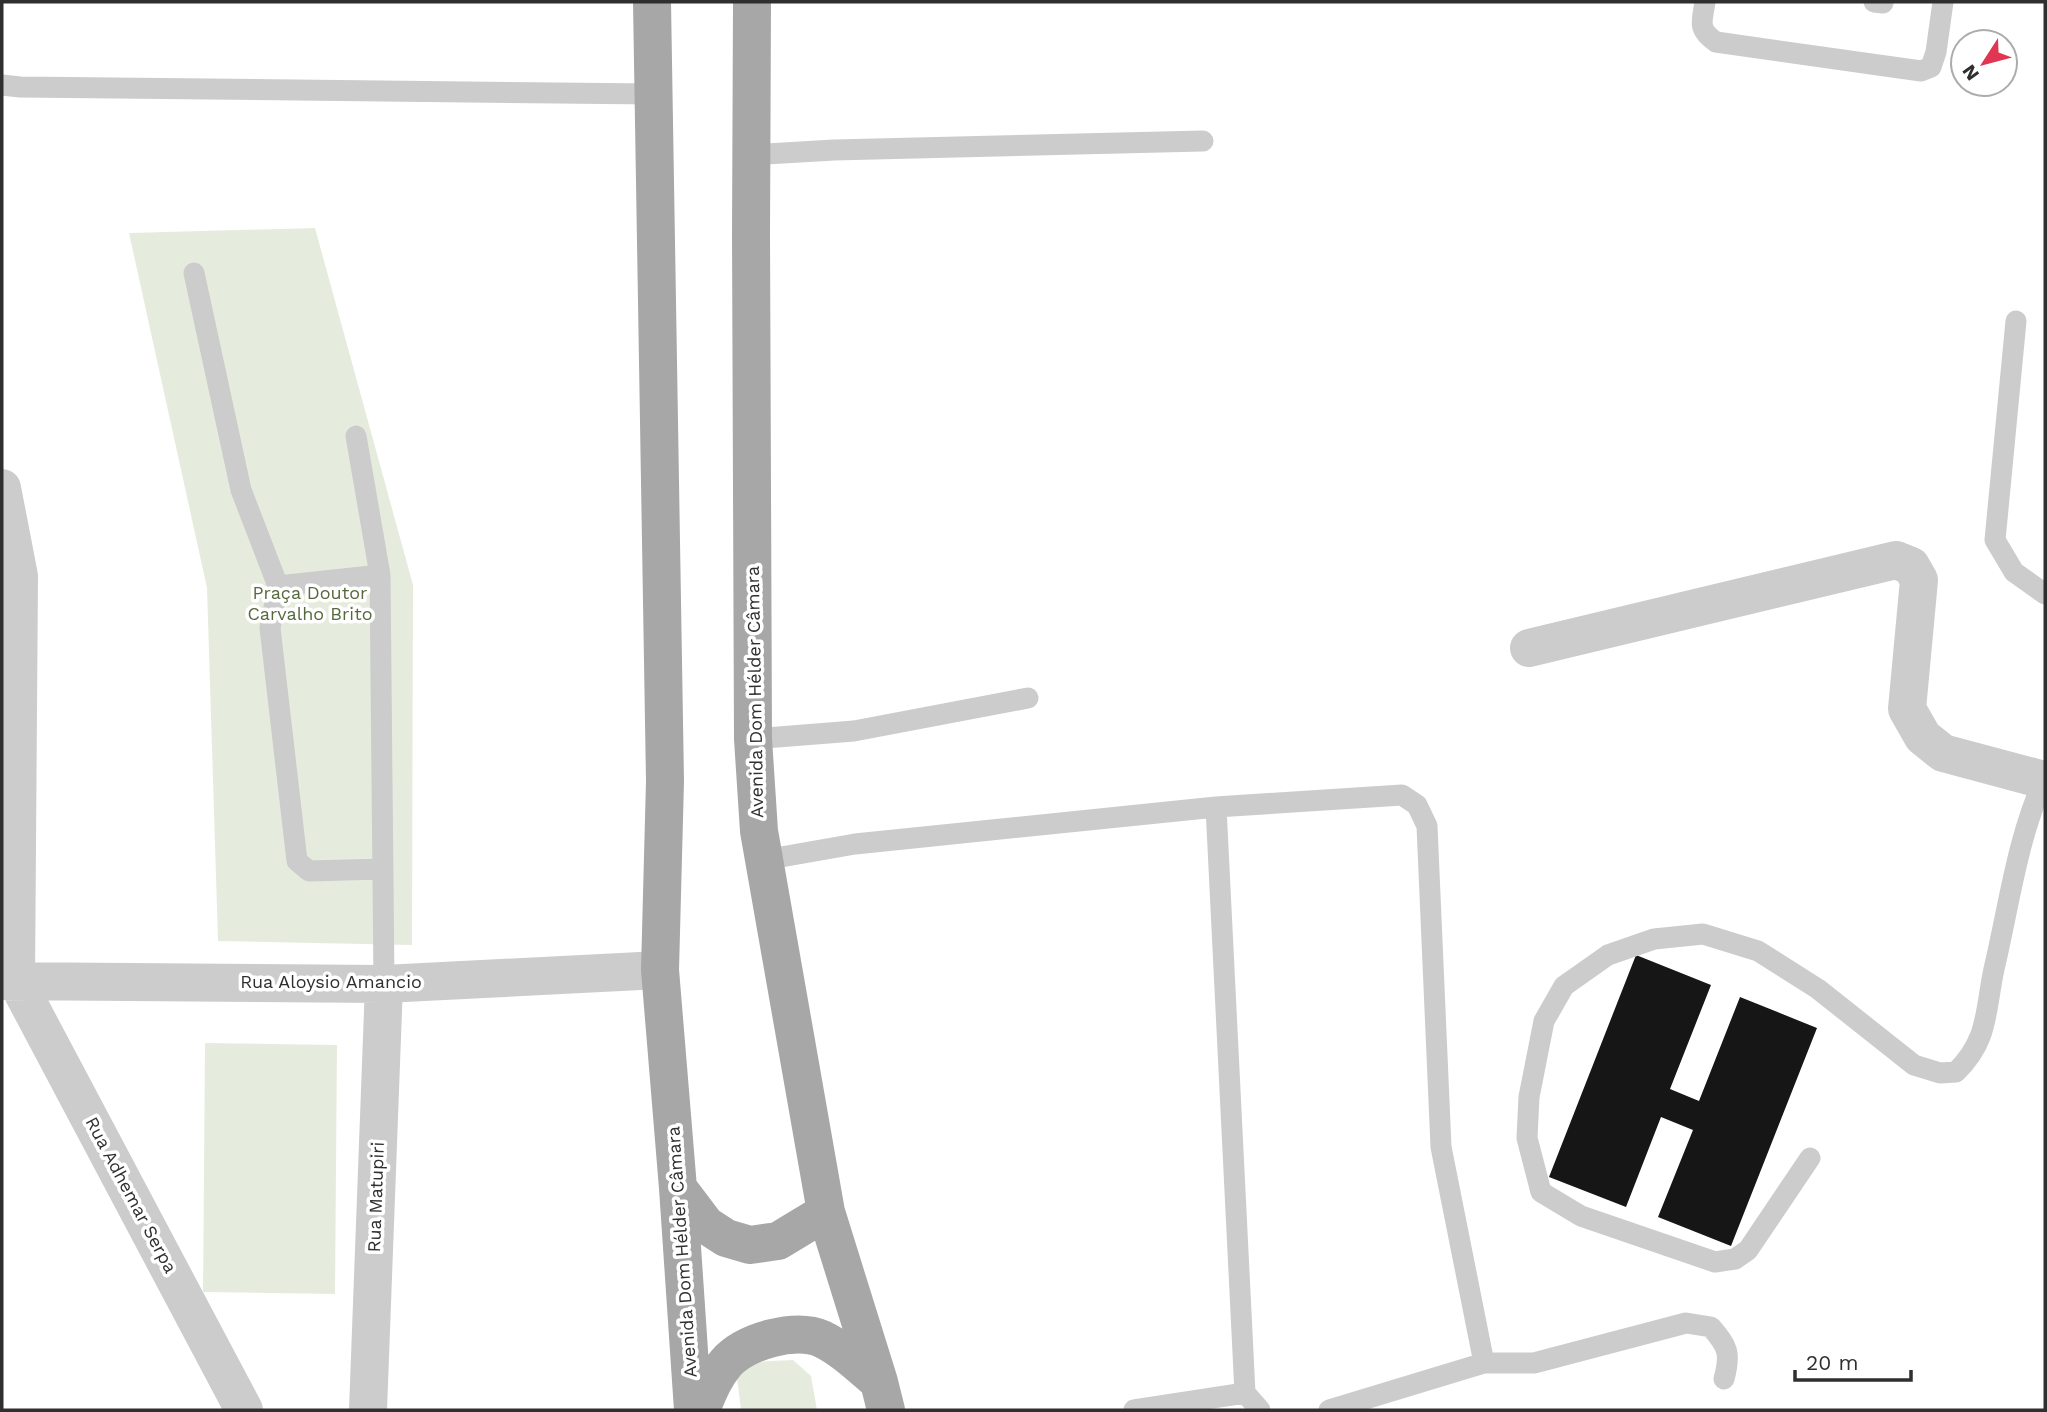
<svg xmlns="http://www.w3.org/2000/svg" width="2047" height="1412" viewBox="0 0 2047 1412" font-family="'Work Sans',sans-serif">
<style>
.green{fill:#e6ecdd}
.building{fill:#161616}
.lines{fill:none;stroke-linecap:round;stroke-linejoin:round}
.lane{stroke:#ccc;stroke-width:21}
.street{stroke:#ccc;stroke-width:38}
.primary{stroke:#a7a7a7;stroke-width:38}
.labels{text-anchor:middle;stroke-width:7;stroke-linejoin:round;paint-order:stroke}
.park-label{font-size:18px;fill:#56693d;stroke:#fff}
.street-label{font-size:18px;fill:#2f2f2f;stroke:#fff}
</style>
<rect width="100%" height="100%" fill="#fff"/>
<path class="green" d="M 315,228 L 413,585 L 412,945 L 218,941 L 207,588 L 129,233 Z
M 205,1043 L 337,1045 L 335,1294 L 203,1292 Z
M 793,1360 L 811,1376 L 817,1410 L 741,1410 L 737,1378 L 753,1362 Z"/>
<path class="building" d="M 1636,955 L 1711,985 L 1670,1089 L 1699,1101 L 1740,997 L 1817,1028 L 1731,1246 L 1658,1217 L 1693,1130 L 1661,1117 L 1626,1207 L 1549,1177 Z"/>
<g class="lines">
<path class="lane" d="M 1705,2 C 1702,22 1697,29 1716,42 L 1921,71 L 1931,67 L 1936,52 L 1943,2
M 1874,2 L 1883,3
M 2,85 L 20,87 L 653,94
M 751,155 L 834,150 L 1203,141
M 194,273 L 241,490 L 278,586
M 2016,321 L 1995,540 L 2014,572 L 2045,594
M 356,436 L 380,575 L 384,984
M 380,575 L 278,586 L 270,628 L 297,861 L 309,871 L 383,869
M 753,739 L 854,731 L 1028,698
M 764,860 L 855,844 L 1216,807 L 1402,795 L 1417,805 L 1427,826 L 1441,1147 L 1484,1363
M 1810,1158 L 1748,1250 L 1735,1259 L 1715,1262 L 1581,1216 L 1541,1192 L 1527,1138 L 1529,1097 L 1544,1021 L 1564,986 L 1608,955 L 1654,939 L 1703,934 L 1758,951 L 1818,989 L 1914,1065 L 1940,1073 L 1956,1072 C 1989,1040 1985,1011 1994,969 C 2009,906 2017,839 2044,780
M 1245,1393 L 1260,1410
M 1134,1410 L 1245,1393 L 1216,807
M 1329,1410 L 1484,1363 L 1534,1363 L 1686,1323 L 1711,1327 C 1728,1347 1731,1353 1724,1379"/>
<path class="street" d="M 2,488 L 19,576 L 16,980 L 244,1410
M 1529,648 L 1896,560 L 1911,566 L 1919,580 L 1907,709 L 1923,737 L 1943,753 L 2044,780 L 2045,779
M 2,981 L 384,984 L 660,970
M 368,1410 L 384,984"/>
<path class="primary" d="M 652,2 L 665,781 L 660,970 L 678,1188 L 693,1410
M 752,2 L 751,234 L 753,739 L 759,831 L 826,1212 L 879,1382 L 886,1410
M 678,1188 L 706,1225 L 726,1238 L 750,1245 L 778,1241 L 826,1212
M 701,1410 C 708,1393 714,1377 726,1363 C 745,1341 796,1327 822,1339 C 843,1349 861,1367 879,1382"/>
</g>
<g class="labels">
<g class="park-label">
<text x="310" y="599">Praça Doutor<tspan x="310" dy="21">Carvalho Brito</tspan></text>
</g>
<g class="street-label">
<text transform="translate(755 692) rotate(-91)" y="6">Avenida Dom Hélder Câmara</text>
<text x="331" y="988">Rua Aloysio Amancio</text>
<text transform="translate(131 1195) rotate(62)" y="6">Rua Adhemar Serpa</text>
<text transform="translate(376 1197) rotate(-88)" y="6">Rua Matupiri</text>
<text transform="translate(682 1252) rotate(-94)" y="6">Avenida Dom Hélder Câmara</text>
</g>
</g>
<rect width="2047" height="1412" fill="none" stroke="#2f2f2f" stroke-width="7"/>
<g transform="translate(1984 63) rotate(234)"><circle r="33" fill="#ffffff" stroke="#acacac" stroke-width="2"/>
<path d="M0-5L12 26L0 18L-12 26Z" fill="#e13651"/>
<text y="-10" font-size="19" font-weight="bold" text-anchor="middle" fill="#2f2f2f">N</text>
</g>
<path d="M1795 1370v10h116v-10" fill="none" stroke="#2f2f2f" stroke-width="3.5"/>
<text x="1806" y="1370" font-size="21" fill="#2f2f2f" stroke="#ffffff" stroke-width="5" paint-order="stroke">20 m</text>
</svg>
